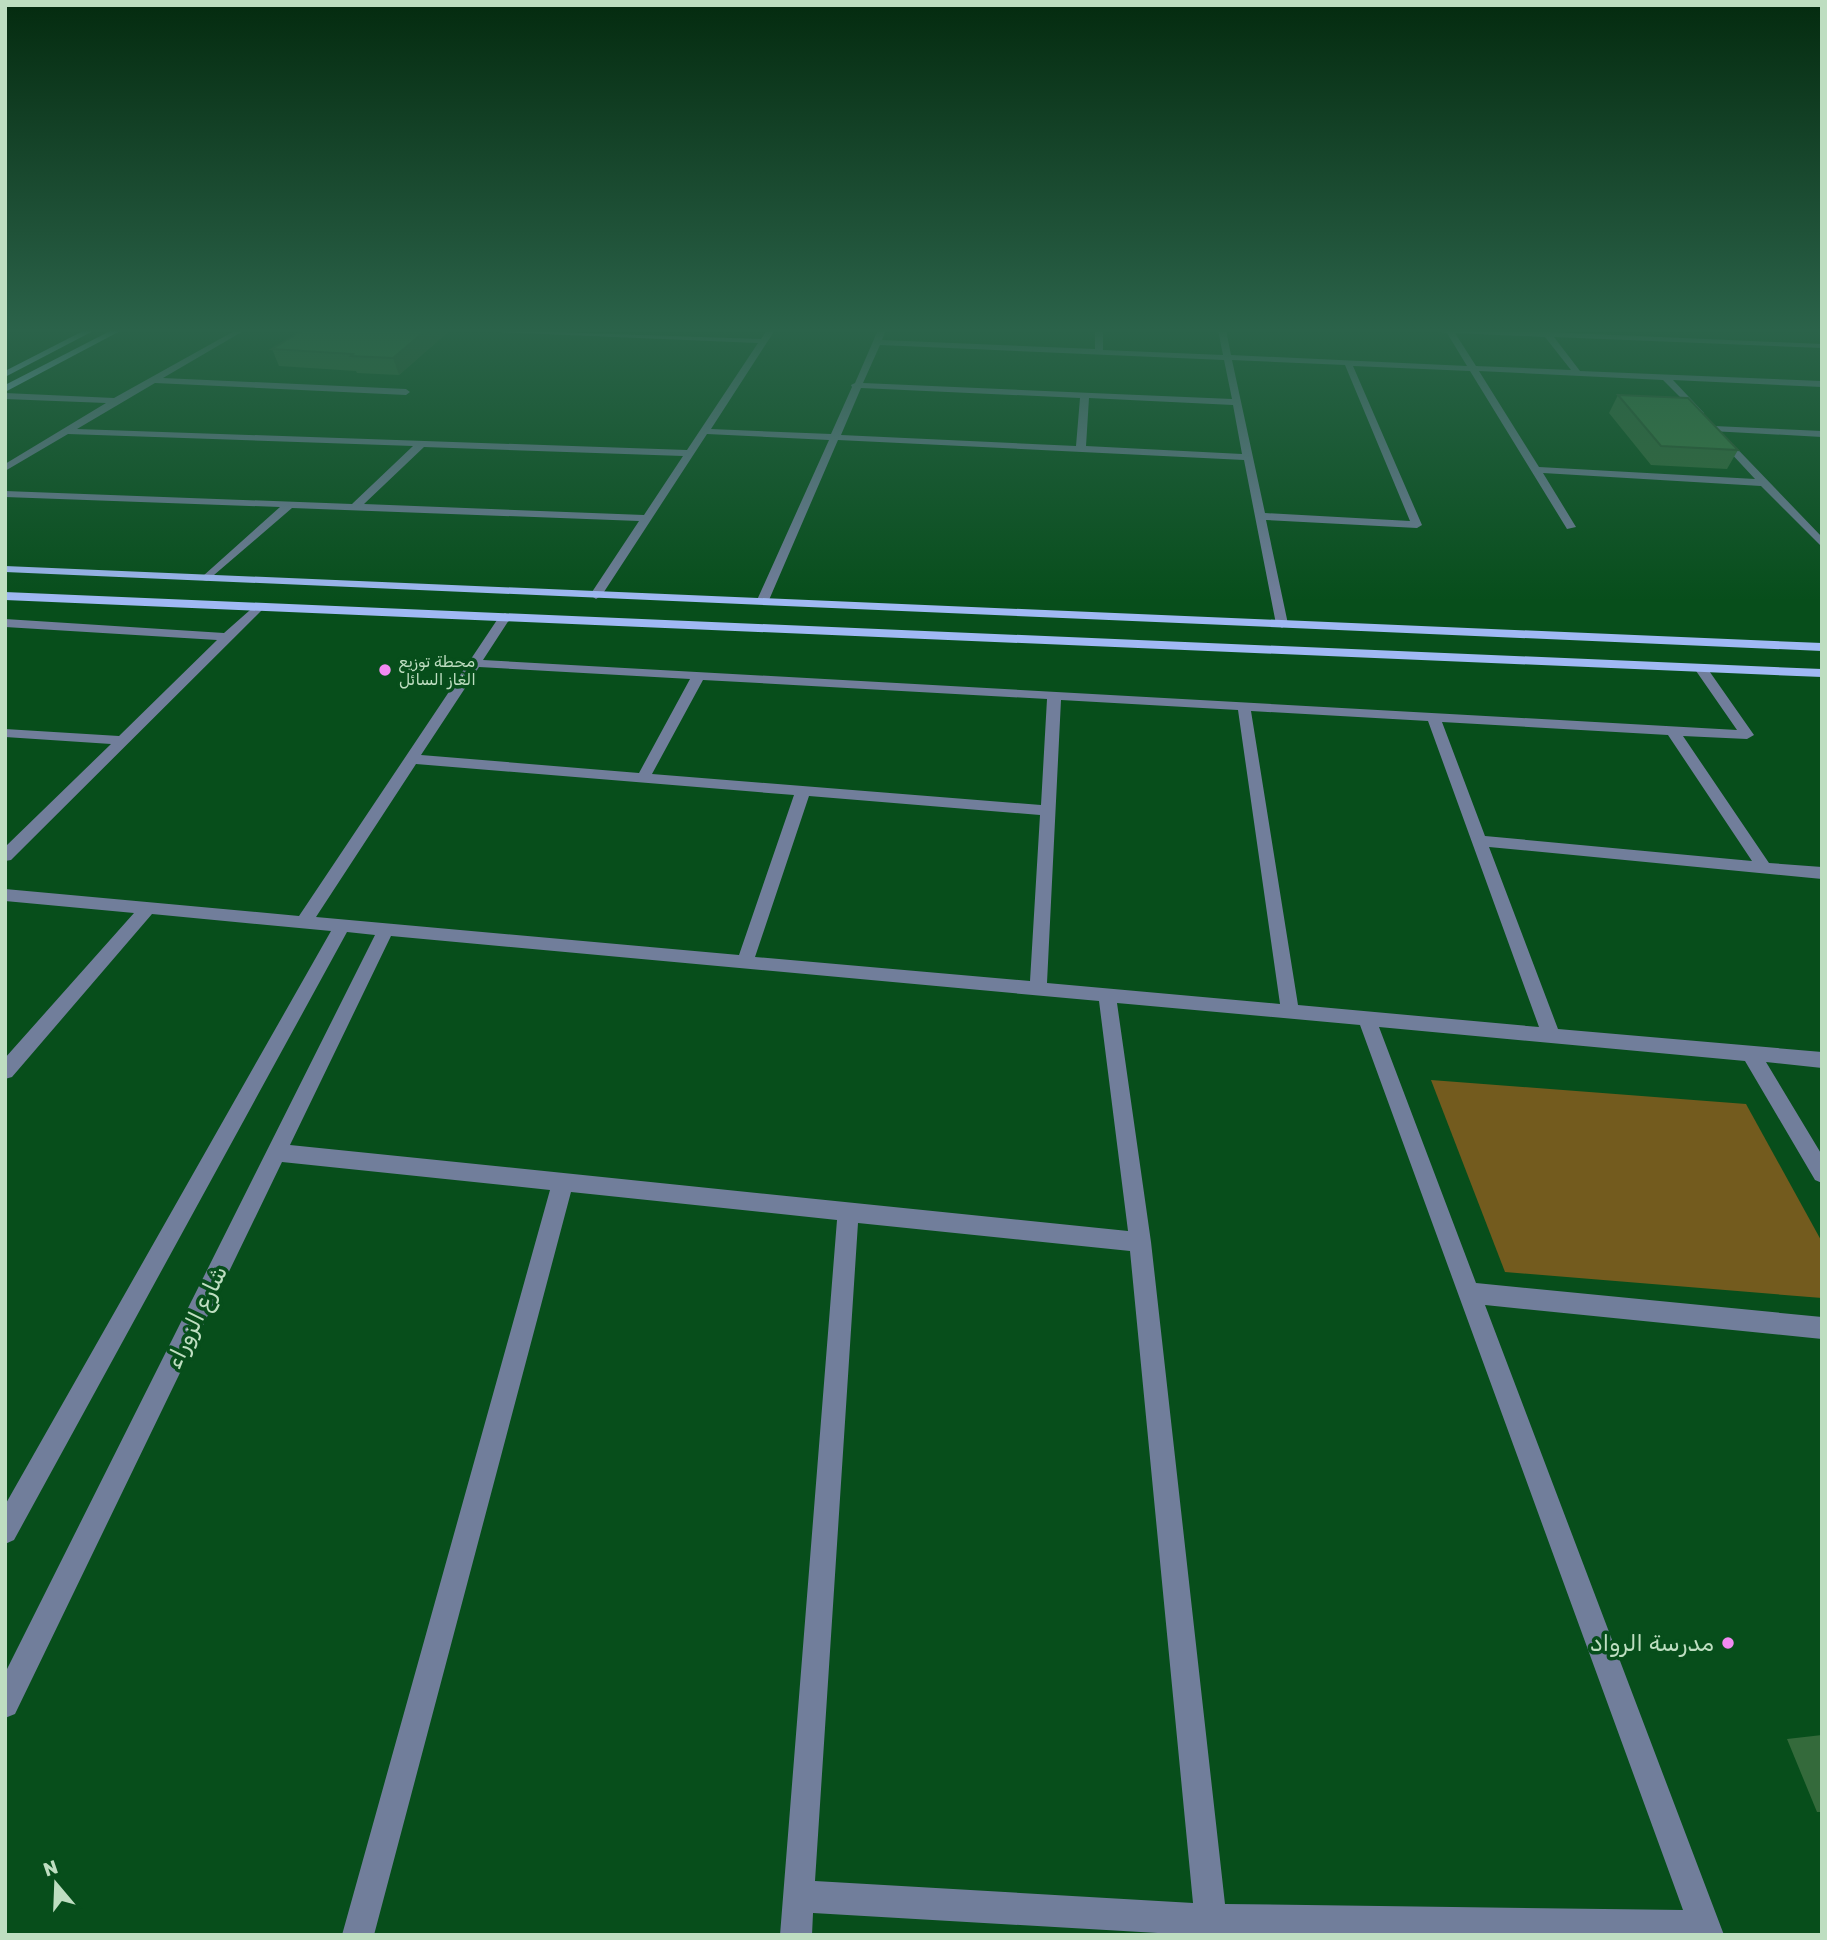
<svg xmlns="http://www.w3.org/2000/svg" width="1827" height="1940" viewBox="0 0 1827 1940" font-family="Rubik,Vazirmatn,sans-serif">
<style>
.green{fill:#735b1e}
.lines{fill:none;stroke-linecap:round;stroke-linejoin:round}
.minor{fill:#717e9b;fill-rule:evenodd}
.major{fill:#a0b9f4;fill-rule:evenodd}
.wall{fill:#346a3b}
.shaded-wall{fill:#2a5630}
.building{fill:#3c7b45;stroke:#2a5630;stroke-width:2}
.poi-dot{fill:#f28af2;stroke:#074e1b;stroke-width:2.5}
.labels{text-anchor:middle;stroke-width:7;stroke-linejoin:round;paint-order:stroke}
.far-poi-label{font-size:16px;fill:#bedec1;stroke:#074e1b;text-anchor:start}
.near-street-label{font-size:23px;fill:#bedec1;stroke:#074e1b}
.near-poi-label{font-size:23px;fill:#bedec1;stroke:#074e1b;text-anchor:end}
</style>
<rect width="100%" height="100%" fill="#074e1b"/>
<path class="green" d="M 1431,1080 L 1746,1104 L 1822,1242 L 1822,1298 L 1505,1272 Z"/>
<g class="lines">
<path class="minor" d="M 236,330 L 245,330 L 163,378 L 406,389 L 410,392 L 406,395 L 155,383 L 77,429 L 687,450 L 758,343 L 498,332 L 494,330 L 761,339 L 767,330 L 775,330 L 711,429 L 831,434 L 852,387 L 851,385 L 855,383 L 878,330 L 886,330 L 882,340 L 1095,349 L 1095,330 L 1103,330 L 1103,350 L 1223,355 L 1218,330 L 1226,330 L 1231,355 L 1467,366 L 1447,333 L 1429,330 L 1547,332 L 1822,344 L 1822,348 L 1554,337 L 1580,371 L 1822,381 L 1822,387 L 1673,380 L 1704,413 L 1704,417 L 1701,418 L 1663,380 L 1479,371 L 1539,467 L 1755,479 L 1715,436 L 1723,434 L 1822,537 L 1822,547 L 1761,486 L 1543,473 L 1576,527 L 1567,529 L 1470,371 L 1353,366 L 1422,525 L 1417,528 L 1266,520 L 1288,624 L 1282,628 L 1276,624 L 1244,460 L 838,440 L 769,600 L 763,604 L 757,600 L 829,440 L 707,434 L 602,595 L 596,599 L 590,595 L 639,521 L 292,508 L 207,581 L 203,580 L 203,576 L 280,507 L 5,497 L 5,491 L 352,504 L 413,446 L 68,434 L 5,471 L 5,464 L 106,403 L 5,399 L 5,393 L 114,398 ZM 1455,333 L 1545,337 L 1571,370 L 1476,366 ZM 880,345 L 1224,360 L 1232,399 L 863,383 ZM 1232,360 L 1345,365 L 1410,521 L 1265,513 ZM 861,388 L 1080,398 L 1076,446 L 841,435 ZM 1089,398 L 1233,405 L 1242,454 L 1086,446 ZM 424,447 L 683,456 L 644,515 L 364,504 Z
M 1714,426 L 1822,431 L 1822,437 L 1711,431 L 1711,427 Z
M 258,603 L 264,607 L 262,610 L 11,860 L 5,861 L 5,847 L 111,744 L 5,737 L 5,729 L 119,736 L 217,640 L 5,627 L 5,619 L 224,633 Z
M 505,613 L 511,617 L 483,660 L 1737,730 L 1694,668 L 1700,664 L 1705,665 L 1754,735 L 1747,739 L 1683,736 L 1769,863 L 1822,867 L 1822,879 L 1489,847 L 1558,1029 L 1822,1052 L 1822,1068 L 1766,1062 L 1822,1155 L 1822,1183 L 1815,1180 L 1745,1061 L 1379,1027 L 1476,1283 L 1822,1317 L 1822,1339 L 1485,1305 L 1724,1935 L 1192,1935 L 813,1913 L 812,1935 L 780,1935 L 837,1220 L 571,1192 L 374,1935 L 342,1935 L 550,1190 L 282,1162 L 15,1714 L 5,1718 L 5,1673 L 375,935 L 347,932 L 14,1540 L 5,1544 L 5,1505 L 331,931 L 152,914 L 12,1077 L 5,1079 L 5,1058 L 134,913 L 5,901 L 5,889 L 299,916 L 499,617 ZM 479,667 L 690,679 L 639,773 L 421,755 ZM 703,680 L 1047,699 L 1041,805 L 652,774 ZM 1061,700 L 1238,710 L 1280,1004 L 1047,983 ZM 1251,711 L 1428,721 L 1539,1027 L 1298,1005 ZM 1442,722 L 1668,735 L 1752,861 L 1485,836 ZM 416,764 L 794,795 L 739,955 L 316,917 ZM 809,796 L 1040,815 L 1030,981 L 755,957 ZM 391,936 L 1099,1001 L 1128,1231 L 290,1145 ZM 1117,1003 L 1360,1025 L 1683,1910 L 1225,1904 L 1151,1242 ZM 858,1223 L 1130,1251 L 1193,1903 L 815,1881 Z"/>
<path class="major" d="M 85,330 L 95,330 L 5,377 L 5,371 Z
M 112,330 L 122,330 L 5,392 L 5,385 Z
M 5,566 L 1822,643 L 1822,651 L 5,572 Z
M 5,592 L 1822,669 L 1822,677 L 5,600 Z"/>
</g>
<path class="wall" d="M 448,332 L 399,375 L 357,373 L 356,371 L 279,366 L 272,349 Z
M 1618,395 L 1738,450 L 1727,469 L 1651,465 L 1609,413 Z
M 1822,1735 L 1822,1812 L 1817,1812 L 1787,1739 Z"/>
<path class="shaded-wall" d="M 426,330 L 447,330 L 448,332 L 399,375 L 393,358 Z"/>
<path class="building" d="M 303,330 L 426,330 L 393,358 L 351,356 L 353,354 L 272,349 Z
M 1618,395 L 1688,398 L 1738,450 L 1661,446 Z"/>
<linearGradient id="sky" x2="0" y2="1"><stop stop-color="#042b0f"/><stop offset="0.55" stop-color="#2b634a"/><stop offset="1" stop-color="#2b634a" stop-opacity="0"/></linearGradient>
<rect width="1827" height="601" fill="url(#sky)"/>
<g class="poi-dot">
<circle cx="385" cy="670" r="7"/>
<circle cx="1728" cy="1643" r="7"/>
</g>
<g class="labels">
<g class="far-poi-label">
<text x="399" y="667">محطة توزيع<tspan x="399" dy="18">الغاز السائل</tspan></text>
</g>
<g class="near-street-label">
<text transform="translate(196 1317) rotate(-64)" y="8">شارع الزوراء</text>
</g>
<g class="near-poi-label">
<text x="1714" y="1651">مدرسة الرواد</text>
</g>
</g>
<rect width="1827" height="1940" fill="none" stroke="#bedec1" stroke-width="14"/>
<g transform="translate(56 1884) rotate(341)" stroke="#074e1b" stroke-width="5" paint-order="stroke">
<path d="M0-5L12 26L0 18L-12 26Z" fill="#bedec1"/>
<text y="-10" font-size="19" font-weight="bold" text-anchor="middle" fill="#bedec1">N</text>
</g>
</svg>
